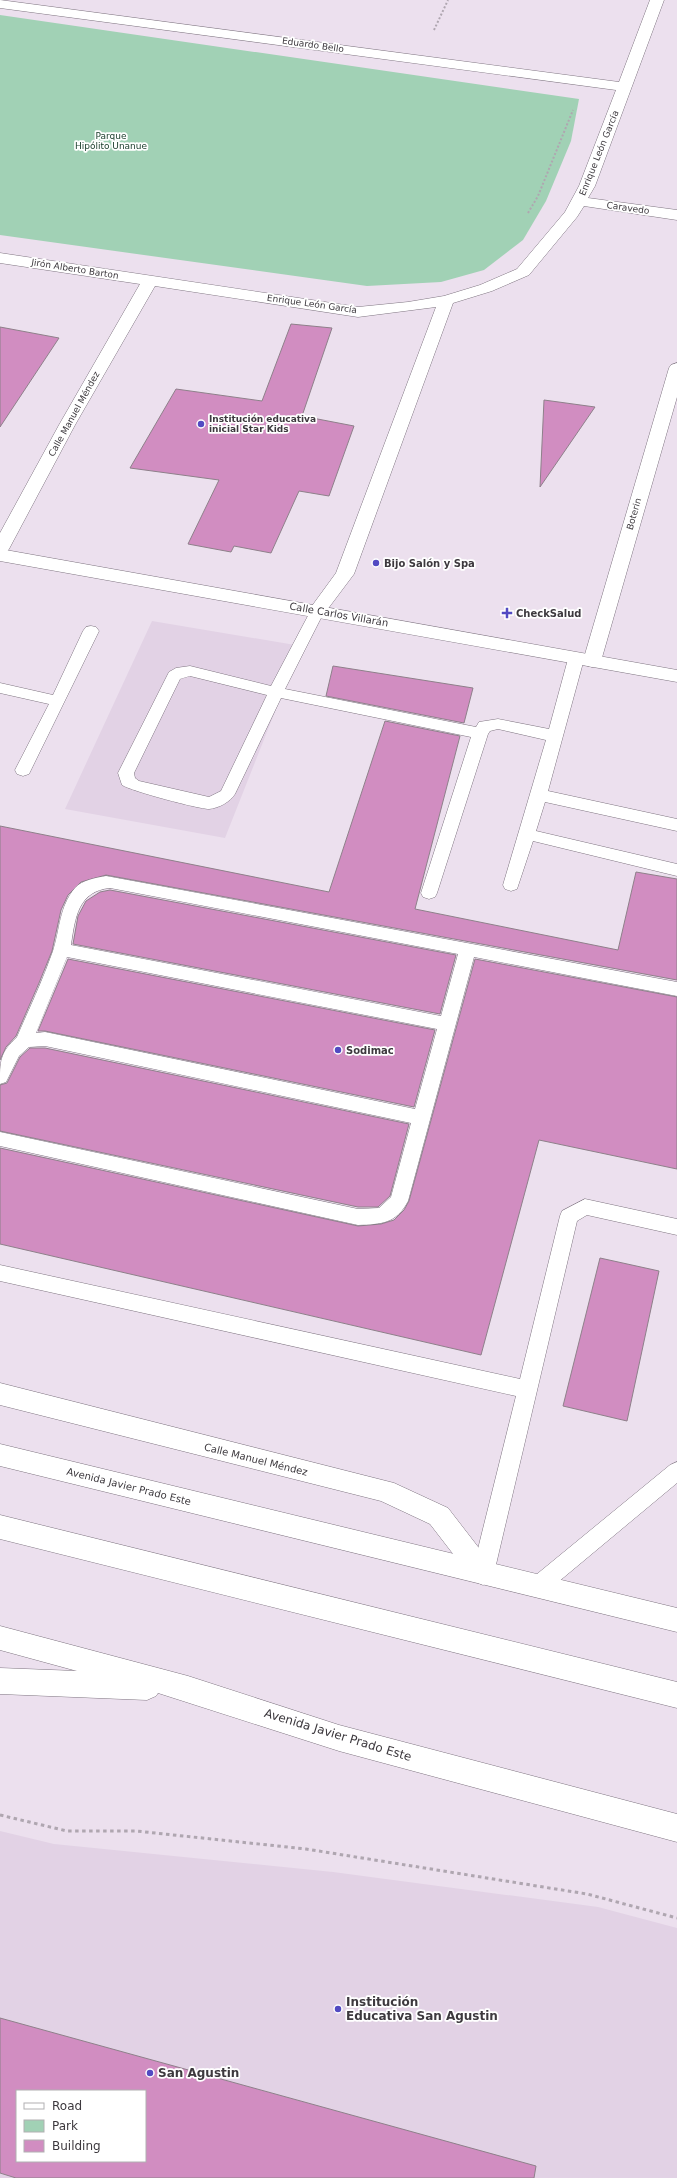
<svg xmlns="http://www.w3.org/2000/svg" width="677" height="2178" viewBox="0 0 677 2178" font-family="'DejaVu Sans',sans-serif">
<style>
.built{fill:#e2d2e5;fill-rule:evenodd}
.green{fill:#a1d1b5}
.building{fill:#d18dc1;stroke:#8e808a;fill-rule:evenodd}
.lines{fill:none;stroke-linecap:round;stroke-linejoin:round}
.service-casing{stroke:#7f7581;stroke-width:1}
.minor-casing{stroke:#7f7581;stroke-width:1}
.tertiary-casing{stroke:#7f7581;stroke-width:1}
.secondary-casing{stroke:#7f7581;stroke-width:1}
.motorway-casing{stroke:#7f7581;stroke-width:1}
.path-far1{stroke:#afa6b0;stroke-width:2;stroke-dasharray:2 2;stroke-linecap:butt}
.path{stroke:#afa6b0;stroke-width:3;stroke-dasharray:3.5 3.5;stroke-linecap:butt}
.service{fill:#fff;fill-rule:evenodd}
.minor{fill:#fff;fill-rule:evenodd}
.tertiary{fill:#fff;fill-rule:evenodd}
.secondary{fill:#fff;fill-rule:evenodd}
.motorway{fill:#fff;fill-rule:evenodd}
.poi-dot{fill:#524ac2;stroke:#fff;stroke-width:1.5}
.labels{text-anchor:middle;stroke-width:3.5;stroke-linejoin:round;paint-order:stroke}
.far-street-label{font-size:9px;fill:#3d393e;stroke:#fff}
.far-park-label{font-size:9px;fill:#163a28;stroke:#fff}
.far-poi-label{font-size:9px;font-weight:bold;fill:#3d393e;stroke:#fff;text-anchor:start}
.poi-label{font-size:10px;font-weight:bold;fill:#3d393e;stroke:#fff;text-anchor:start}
.street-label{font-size:10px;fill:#3d393e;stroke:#fff}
.near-street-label{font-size:12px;fill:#3d393e;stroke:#fff}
.near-poi-label{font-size:12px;font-weight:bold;fill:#3d393e;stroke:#fff;text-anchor:start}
</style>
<rect width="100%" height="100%" fill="#ece0ee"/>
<path class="built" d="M 152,621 L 301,646 L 225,838 L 65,809 Z
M 0,1831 L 54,1844 L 333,1872 L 598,1907 L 677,1928 L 677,2178 L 0,2178 ZM 17,2091 L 145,2091 L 145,2161 L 17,2161 Z"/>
<path class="green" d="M 0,15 L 579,99 L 571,141 L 546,201 L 523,240 L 484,270 L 441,282 L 367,286 L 0,235 Z"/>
<path class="building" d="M 291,324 L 332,328 L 302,416 L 354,426 L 329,496 L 299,491 L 271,553 L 234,546 L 231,552 L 188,544 L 219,480 L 130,468 L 176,389 L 262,401 Z
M 0,327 L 59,338 L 0,427 Z
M 544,400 L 595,407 L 540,487 Z
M 333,666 L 473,688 L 464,723 L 326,696 Z
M 385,721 L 460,736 L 415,909 L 618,950 L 636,872 L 677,879 L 677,980 L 106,875 L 81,882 L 68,895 L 61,910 L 52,951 L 39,983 L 16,1036 L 6,1047 L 0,1060 L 0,826 L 329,892 Z
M 110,890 L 456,955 L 440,1014 L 73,944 L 78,916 L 86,901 L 100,892 Z
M 68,959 L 435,1030 L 414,1107 L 45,1031 L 38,1031 Z
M 475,959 L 677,997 L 677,1169 L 539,1140 L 481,1355 L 0,1244 L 0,1148 L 358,1226 L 381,1224 L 394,1220 L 404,1210 L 409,1201 Z
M 30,1048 L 45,1048 L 409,1124 L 390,1196 L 378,1207 L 358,1207 L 0,1131 L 0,1085 L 7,1083 L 20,1057 Z
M 600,1258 L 659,1271 L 627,1421 L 563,1406 Z
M 0,2018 L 536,2166 L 534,2178 L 16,2178 L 0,2173 ZM 17,2091 L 145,2091 L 145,2161 L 17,2161 Z"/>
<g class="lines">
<g class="service-casing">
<path id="service" d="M 318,605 L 323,607 L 325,610 L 285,689 L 476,727 L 479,722 L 498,719 L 549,729 L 568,659 L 571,655 L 581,655 L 584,659 L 548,791 L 677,819 L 677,831 L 545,802 L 536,831 L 677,864 L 677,876 L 533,841 L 517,889 L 511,891 L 505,889 L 503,885 L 546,740 L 498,729 L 490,731 L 488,734 L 437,893 L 435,897 L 429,899 L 423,897 L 421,893 L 471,737 L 281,698 L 235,794 C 230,802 219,808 209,809 C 199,809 131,791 122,785 L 118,773 L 169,672 L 176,668 L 190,666 L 271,686 L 311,610 L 313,607 ZM 190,676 L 267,695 L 221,791 L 209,797 L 139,781 L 135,778 L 134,773 L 180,679 Z
M 91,626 L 96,627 L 99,631 L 29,774 L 23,776 L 17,774 L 15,770 L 49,704 L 0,693 L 0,683 L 53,695 L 83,631 L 86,627 Z
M 106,876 L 677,982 L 677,996 L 474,957 L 408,1201 C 396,1224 381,1224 358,1225 L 0,1146 L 0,1132 L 358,1209 L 379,1208 L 391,1197 L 411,1123 L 45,1046 L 29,1047 L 19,1056 L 6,1082 L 0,1084 C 0,1061 0,1053 17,1037 C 29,1009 43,980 53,951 C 60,930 59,907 75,888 C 82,880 96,878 106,876 ZM 110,888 L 458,954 L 441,1016 L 71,945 C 75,918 78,891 110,888 ZM 67,957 L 437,1029 L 415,1109 L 45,1032 L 36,1033 Z
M 585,1199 L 677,1219 L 677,1235 L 587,1215 L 577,1221 L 494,1573 L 490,1580 L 483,1583 L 476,1580 L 472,1573 L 516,1396 L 0,1281 L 0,1265 L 520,1379 L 560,1216 L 562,1211 Z
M 677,1462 L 677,1483 L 545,1593 L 538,1596 L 531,1593 L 527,1586 L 531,1579 L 670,1465 Z"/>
</g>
<g class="minor-casing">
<path id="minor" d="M 0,0 L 619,82 L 650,0 L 664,0 L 595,186 L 588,198 L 677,210 L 677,220 L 584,206 L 577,217 L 529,275 L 492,291 L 453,303 L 354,574 L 324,614 L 318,616 L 312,614 L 309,610 L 336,573 L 436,307 L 358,317 L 155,286 L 75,425 L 9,549 L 6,553 L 0,555 L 0,533 L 59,425 L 140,284 L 0,263 L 0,253 L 358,307 L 408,302 L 444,296 L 480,285 L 517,269 L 565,212 L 579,186 L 616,90 L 0,8 Z
M 677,363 L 677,397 L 601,661 L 599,665 L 592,667 L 585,665 L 583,661 L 669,368 L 671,365 Z"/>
</g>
<g class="tertiary-casing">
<path id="tertiary" d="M 0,549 L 677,670 L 677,682 L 0,561 Z
M 0,1383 L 394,1483 L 448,1508 L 492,1565 L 496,1573 L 492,1581 L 483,1585 L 474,1581 L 430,1524 L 381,1501 L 0,1405 Z"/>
</g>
<g class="secondary-casing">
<path id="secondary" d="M 0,1444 L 677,1608 L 677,1632 L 0,1466 Z"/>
</g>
<g class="motorway-casing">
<path id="motorway" d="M 0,1515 L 677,1682 L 677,1708 L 0,1539 Z
M 0,1626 L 188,1676 L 339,1725 L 677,1814 L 677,1842 L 339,1751 L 158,1693 L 156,1696 L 147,1700 L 0,1694 L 0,1668 L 77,1671 L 0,1650 Z"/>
</g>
<path class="path-far1" d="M 434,30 L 448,0
M 528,213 L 538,196 L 573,110"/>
<path class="path" d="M 0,1815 L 67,1831 L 136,1831 L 306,1849 L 587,1894 L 677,1918"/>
<use href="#service" class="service"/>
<use href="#minor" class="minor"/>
<use href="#tertiary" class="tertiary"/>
<use href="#secondary" class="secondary"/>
<use href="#motorway" class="motorway"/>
</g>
<g class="poi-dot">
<circle cx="201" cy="424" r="4"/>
<circle cx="376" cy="563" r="4"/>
<path d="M505 607h4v4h4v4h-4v4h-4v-4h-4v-4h4z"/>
<circle cx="338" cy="1050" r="4"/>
<circle cx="338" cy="2009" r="4"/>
<circle cx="150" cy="2073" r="4"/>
</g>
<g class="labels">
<g class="far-street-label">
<text transform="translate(313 45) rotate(8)" y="3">Eduardo Bello</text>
<text transform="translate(599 153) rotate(-68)" y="3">Enrique León García</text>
<text transform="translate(628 208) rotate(8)" y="3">Caravedo</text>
<text transform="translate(75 269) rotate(9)" y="3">Jirón Alberto Barton</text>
<text transform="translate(312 304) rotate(8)" y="3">Enrique León García</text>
<text transform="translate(74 414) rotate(-61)" y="3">Calle Manuel Méndez</text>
<text transform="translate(634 514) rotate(-74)" y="3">Boterin</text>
</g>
<g class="far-park-label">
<text x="111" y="139">Parque<tspan x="111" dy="10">Hipólito Unanue</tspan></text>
</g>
<g class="far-poi-label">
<text x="209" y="422">Institución educativa<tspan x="209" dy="10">inicial Star Kids</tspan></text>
</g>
<g class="poi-label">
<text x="384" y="567">Bijo Salón y Spa</text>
<text x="516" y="617">CheckSalud</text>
<text x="346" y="1054">Sodimac</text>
</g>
<g class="street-label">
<text transform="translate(339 614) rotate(10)" y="4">Calle Carlos Villarán</text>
<text transform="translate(256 1459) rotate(14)" y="4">Calle Manuel Méndez</text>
<text transform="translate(129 1486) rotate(14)" y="4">Avenida Javier Prado Este</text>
</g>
<g class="near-street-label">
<text transform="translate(338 1735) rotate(17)" y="4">Avenida Javier Prado Este</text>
</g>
<g class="near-poi-label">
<text x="346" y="2006">Institución<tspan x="346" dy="14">Educativa San Agustin</tspan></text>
<text x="158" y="2077">San Agustin</text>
</g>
</g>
<rect x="16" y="2090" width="130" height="72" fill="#ffffff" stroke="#b1b0b2"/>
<rect x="24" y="2103" width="20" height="6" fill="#ffffff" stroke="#b1b0b2"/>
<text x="52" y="2110" font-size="12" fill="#3d393e">Road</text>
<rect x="24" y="2120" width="20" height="12" fill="#a1d1b5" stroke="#b1b0b2"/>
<text x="52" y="2130" font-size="12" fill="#3d393e">Park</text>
<rect x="24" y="2140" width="20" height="12" fill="#d18dc1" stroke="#b1b0b2"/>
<text x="52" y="2150" font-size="12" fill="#3d393e">Building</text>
</svg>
